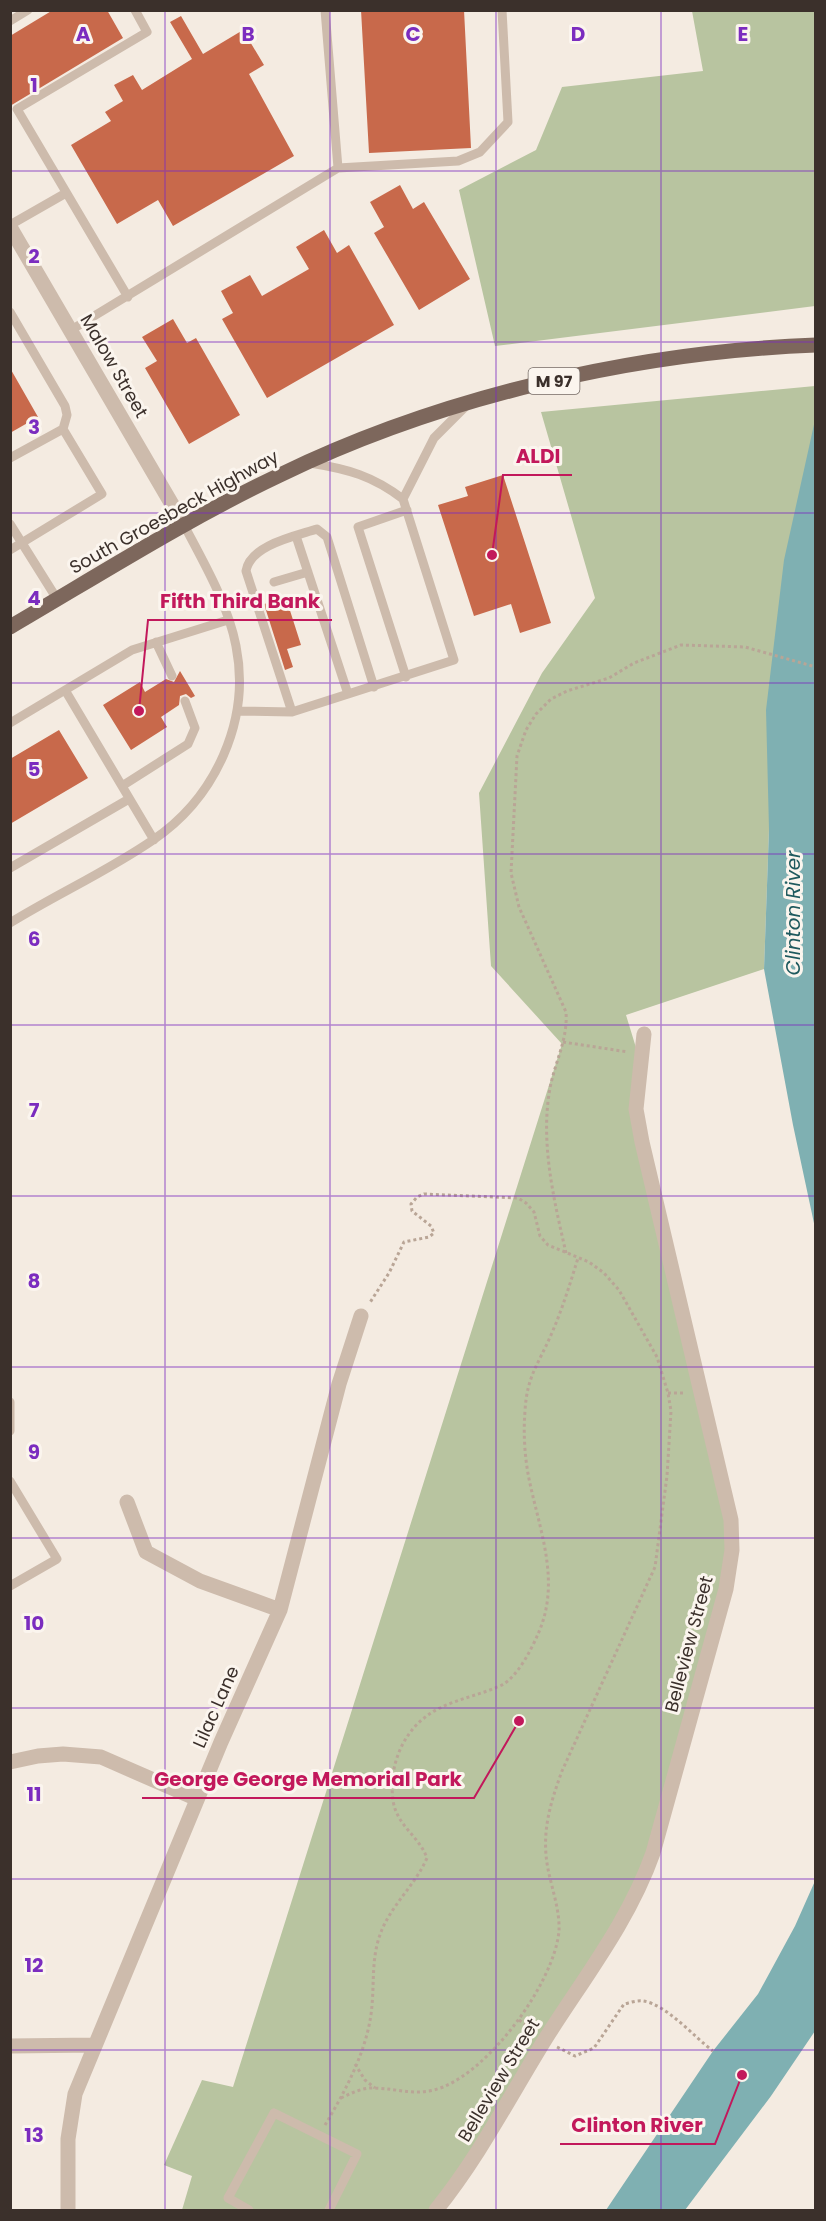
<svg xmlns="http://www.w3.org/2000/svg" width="826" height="2221" viewBox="0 0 826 2221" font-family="Poppins,sans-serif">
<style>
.green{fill:#b8c4a0}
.water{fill:#7fb0b2}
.building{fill:#c8694b}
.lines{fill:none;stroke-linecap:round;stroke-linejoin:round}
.path{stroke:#b9a596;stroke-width:3;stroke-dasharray:3 3;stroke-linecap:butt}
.service{stroke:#cdbbac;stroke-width:9}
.minor{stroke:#cdbbac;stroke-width:15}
.primary{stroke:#7d675c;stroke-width:15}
.grid{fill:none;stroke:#7b2cbf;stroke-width:1.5;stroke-opacity:0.55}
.labels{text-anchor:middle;stroke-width:6;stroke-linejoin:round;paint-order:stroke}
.shield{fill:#fbf5ee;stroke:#756b66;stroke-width:1.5}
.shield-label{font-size:16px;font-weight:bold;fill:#3b302b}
.street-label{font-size:18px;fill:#3b302b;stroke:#fbf5ee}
.water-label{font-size:20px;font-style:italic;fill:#1f5a5e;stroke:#fbf5ee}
.grid-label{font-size:20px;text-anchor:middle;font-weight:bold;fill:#7b2cbf;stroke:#fbf5ee;stroke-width:6;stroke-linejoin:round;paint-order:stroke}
.leader{fill:none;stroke:#c2185b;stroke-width:2}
.callout-dot{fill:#c2185b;stroke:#fbf5ee;stroke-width:2}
.callout-label{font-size:20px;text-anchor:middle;font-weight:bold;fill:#c2185b;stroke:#fbf5ee;stroke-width:6;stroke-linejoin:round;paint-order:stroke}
</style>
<rect width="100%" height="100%" fill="#f4ebe1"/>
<path class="green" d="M 692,11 L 815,11 L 815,306 L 495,346 L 459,190 L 536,150 L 562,87 L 703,71 Z
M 815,386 L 815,812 L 769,829 L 764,969 L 626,1015 L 641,1064 L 636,1109 L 732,1550 L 642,1883 L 436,2210 L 182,2210 L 192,2176 L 164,2165 L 202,2080 L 233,2087 L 562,1044 L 491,966 L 479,793 L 542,673 L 595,598 L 541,412 Z"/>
<path class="water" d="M 815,420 L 815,1228 L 793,1125 L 764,969 L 769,829 L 766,710 L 784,560 Z
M 815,1881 L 815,2031 L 771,2096 L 685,2210 L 606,2210 L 713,2051 L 758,1994 L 795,1926 Z"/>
<path class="building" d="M 53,10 L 107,10 L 123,38 L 10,106 L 10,36 Z
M 361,10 L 464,10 L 471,148 L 369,153 Z
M 181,16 L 203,54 L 243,30 L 264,65 L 249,74 L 294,156 L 173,226 L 158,200 L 117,224 L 71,145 L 111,121 L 105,112 L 123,101 L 114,85 L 133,75 L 142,90 L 192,59 L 170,22 Z
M 400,185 L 413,209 L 424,202 L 470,279 L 419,310 L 374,233 L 384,227 L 370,202 Z
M 324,230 L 337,253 L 349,245 L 394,325 L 267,398 L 222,319 L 233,313 L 221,291 L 250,275 L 262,296 L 309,269 L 296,247 Z
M 173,319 L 187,343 L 196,338 L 240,415 L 189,444 L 145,368 L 157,361 L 142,337 Z
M 10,368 L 38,417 L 10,433 Z
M 503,475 L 551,623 L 520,633 L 511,604 L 474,616 L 438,505 L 468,496 L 465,487 Z
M 286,598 L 301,645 L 287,649 L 293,667 L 285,670 L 264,604 Z
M 180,671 L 195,696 L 191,698 L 186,694 L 180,696 L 179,705 L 161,717 L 167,727 L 131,750 L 103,705 L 140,682 L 145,692 L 166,679 L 174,682 Z
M 59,730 L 88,778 L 10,824 L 10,759 Z"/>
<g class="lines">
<path class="path" d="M 563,1042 L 628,1052
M 566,1253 C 554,1200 540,1143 550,1088 C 555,1062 568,1039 566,1012 L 519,907 L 511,873 L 517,756 L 526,730 L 536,714 L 551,699 L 567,691 L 609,678 L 634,663 L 681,645 L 745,647 L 816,667
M 668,1393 L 686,1393
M 519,2020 L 535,2031
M 557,2047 L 575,2056 L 594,2048 L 624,2004 C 629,2003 637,2000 643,2001 C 666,2004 694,2037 713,2051
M 355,2064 L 365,2080 L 375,2088
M 341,2098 C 352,2093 363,2087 375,2088 C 400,2089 418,2097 443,2087 C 491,2068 554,1983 559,1931 C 560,1911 552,1889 548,1869 C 541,1833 550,1804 562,1771 L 655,1567 L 667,1476 L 671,1411 L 668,1393 L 657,1357 L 619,1290 L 604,1273 L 589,1262 L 548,1245 L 540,1236 L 534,1212 L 526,1203 L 518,1198 L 424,1194 L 417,1197 L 411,1204 L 412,1211 L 431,1226 L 434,1233 L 429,1237 L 404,1242 L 389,1273 L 369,1304
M 325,2125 C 346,2090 369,2047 372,2005 C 374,1983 372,1963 378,1941 C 387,1908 414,1888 427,1858 C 419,1836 396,1825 393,1800 C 388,1762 406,1723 442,1707 C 461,1698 483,1694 502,1685 C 518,1676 531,1650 538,1634 C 560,1585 542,1537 531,1488 C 525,1463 523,1436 525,1411 C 527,1376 538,1365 551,1335 C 562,1310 570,1284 578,1258"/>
<path class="service" d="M 10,21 L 28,10
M 338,168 L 458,161 L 480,152 L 508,122 L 502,10
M 10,225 L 66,193
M 128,297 L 17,109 L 147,32 L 135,10
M 10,312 L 65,406 L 67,415 L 63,429 L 102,494 L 10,550
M 71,330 L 338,168 L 325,10
M 10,458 L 63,429
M 310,463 C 348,469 373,476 403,499 L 434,438 L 467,405
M 10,524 L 57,599
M 296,536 L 348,694
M 274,582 L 308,572
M 156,642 L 172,676
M 406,677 L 358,527 L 407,510
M 65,690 L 154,840
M 237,711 L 292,712 L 454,660 L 403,499
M 292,712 L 246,571 C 250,545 296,536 317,529 L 327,537 L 374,687
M 10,723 L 132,650 L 228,620
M 122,786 L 188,744 L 195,728 L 185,701
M 10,868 L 129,799
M 10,923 C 57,894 108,871 153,840 C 215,798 251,721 236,646 C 228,604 204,563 184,525
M 10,1402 L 10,1431
M 10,1481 L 57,1559 L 10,1586
M 249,2210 L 228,2198 L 274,2113 L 357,2154 L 329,2210"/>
<path class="minor" d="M 10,227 L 184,525
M 127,1502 L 146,1552 L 200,1581 L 280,1610
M 10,1762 L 38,1756 L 63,1754 L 101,1757 L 197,1799
M 10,2046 L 95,2045
M 68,2210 L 68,2139 L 75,2094 L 221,1742 L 280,1610 L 339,1384 L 361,1316
M 436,2210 C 479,2157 510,2096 546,2038 C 584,1978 629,1921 653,1853 L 726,1589 L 732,1550 L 731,1520 L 642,1142 L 636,1109 L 644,1034"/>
<path class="primary" d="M 10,627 C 99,575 187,519 280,475 C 443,396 635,352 816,345"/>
</g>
<path class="grid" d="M 165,10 L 165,2210M 330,10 L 330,2210M 496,10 L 496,2210M 661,10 L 661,2210M 10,171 L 816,171M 10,342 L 816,342M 10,513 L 816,513M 10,683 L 816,683M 10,854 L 816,854M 10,1025 L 816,1025M 10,1196 L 816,1196M 10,1367 L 816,1367M 10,1538 L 816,1538M 10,1708 L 816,1708M 10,1879 L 816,1879M 10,2050 L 816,2050"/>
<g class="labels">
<rect class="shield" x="528.5" y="368" width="51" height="26" rx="4.5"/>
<g class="shield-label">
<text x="554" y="387">M 97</text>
</g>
<g class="street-label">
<text transform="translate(114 366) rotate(60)" y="6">Malow Street</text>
<text transform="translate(174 512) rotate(-29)" y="6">South Groesbeck Highway</text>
<text transform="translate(689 1644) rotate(-75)" y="6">Belleview Street</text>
<text transform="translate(216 1707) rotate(-66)" y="6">Lilac Lane</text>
<text transform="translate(499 2080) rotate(-59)" y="6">Belleview Street</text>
</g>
<g class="water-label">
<text transform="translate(793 913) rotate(-90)" y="7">Clinton River</text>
</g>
</g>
<g class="grid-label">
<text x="83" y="41">A</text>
<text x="248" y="41">B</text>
<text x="413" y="41">C</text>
<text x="578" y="41">D</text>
<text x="743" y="41">E</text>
<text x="34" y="92">1</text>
<text x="34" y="263">2</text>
<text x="34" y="434">3</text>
<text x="34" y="605">4</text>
<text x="34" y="776">5</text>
<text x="34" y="946">6</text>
<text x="34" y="1117">7</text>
<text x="34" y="1288">8</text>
<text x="34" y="1459">9</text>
<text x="34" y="1630">10</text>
<text x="34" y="1801">11</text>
<text x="34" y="1972">12</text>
<text x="34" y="2142">13</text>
</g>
<path class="leader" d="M492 555L503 475H572M139 711L148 620H332M519 1721L474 1798H142M742 2075L715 2144H560"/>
<g class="callout-dot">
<circle cx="492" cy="555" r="6"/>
<circle cx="139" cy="711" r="6"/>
<circle cx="519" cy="1721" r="6"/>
<circle cx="742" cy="2075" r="6"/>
</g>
<g class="callout-label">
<text x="538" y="463">ALDI</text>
<text x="240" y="608">Fifth Third Bank</text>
<text x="308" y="1786">George George Memorial Park</text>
<text x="637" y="2132">Clinton River</text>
</g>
<rect width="826" height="2221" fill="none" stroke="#3b302b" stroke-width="24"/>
</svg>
